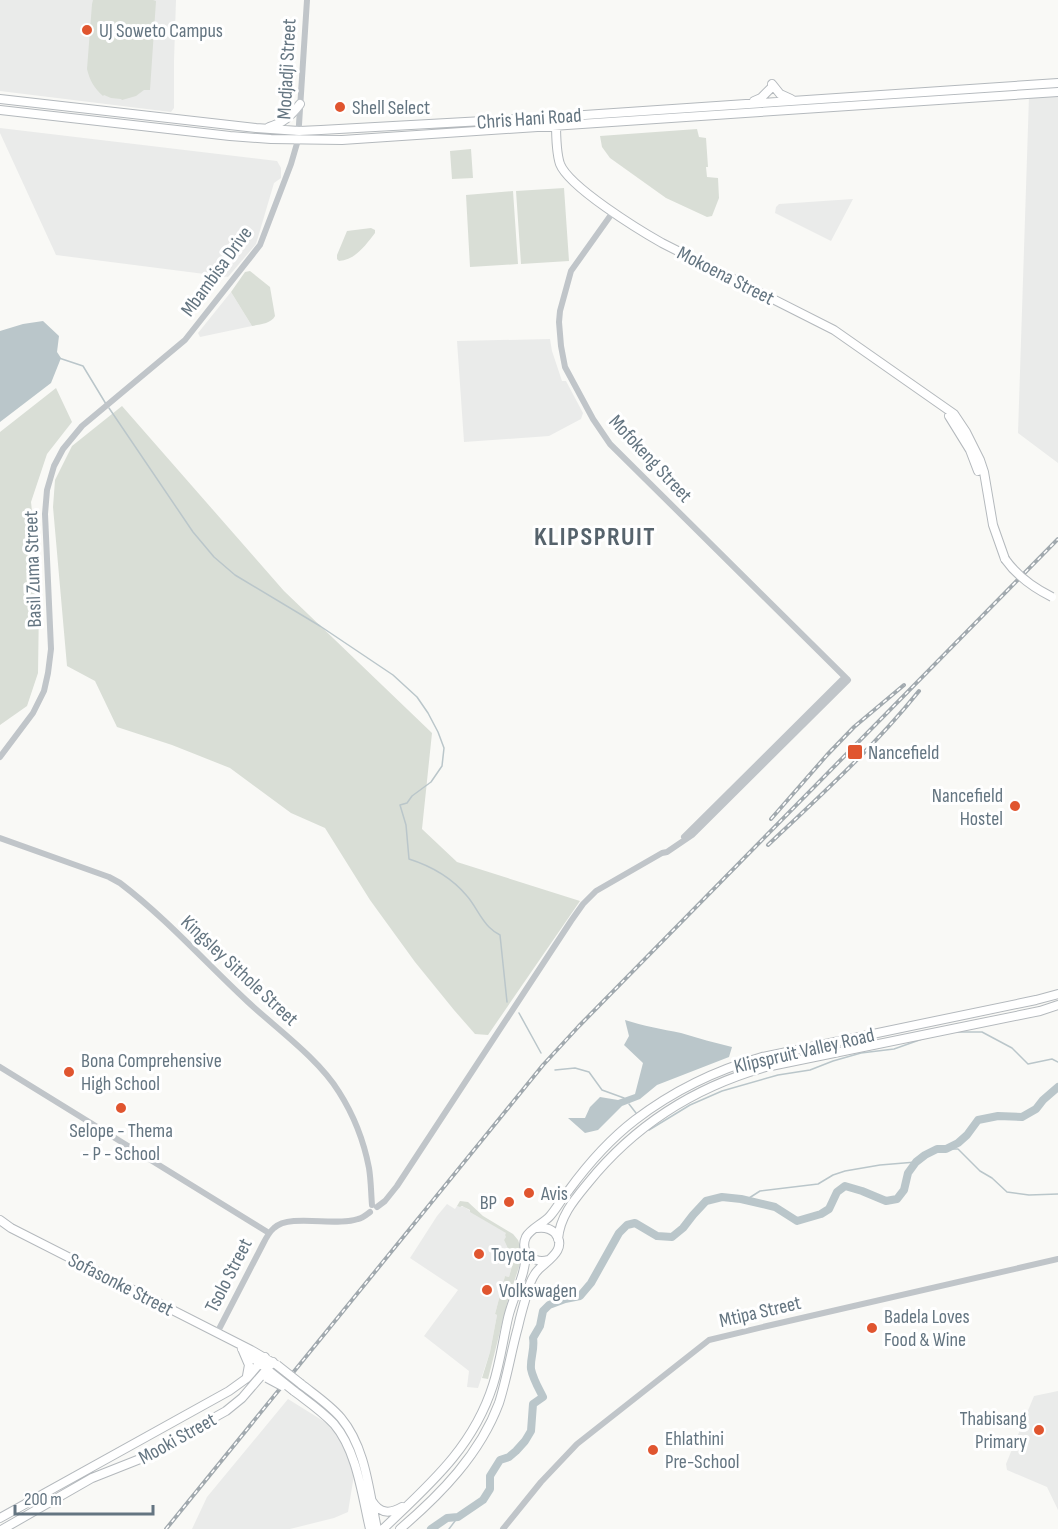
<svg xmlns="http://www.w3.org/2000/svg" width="1058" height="1529" viewBox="0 0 1058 1529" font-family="'Sofia Sans Condensed',sans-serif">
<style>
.built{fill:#eaebea}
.green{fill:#d9ded6}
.water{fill:#bac6ca}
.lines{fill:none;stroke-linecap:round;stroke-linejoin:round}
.stream{stroke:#bac6ca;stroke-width:1.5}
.river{stroke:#bac6ca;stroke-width:8}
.major-casing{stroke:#b4b9bd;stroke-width:10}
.minor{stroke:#c0c5c9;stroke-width:6}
.major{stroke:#fff;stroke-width:8}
.rail-casing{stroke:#a1a9ae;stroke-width:4}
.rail{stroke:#fff;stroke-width:1.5;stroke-dasharray:4.5;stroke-linecap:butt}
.major-bridge-casing{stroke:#b4b9bd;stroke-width:10;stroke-linecap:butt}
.major-bridge{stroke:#fff;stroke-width:8}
.poi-dot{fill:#e0552f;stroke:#fff;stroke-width:2}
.labels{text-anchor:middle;stroke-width:6;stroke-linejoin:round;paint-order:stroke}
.poi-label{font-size:20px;fill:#647581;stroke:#fff;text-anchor:start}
.street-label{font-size:20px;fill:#647581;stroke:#fff}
.district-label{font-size:26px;font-weight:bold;letter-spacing:1.5px;fill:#56636c;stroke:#fff}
</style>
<rect width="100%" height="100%" fill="#f9f9f6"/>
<path class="built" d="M 0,0 L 176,0 L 174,61 L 174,108 L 171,112 L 0,91 Z
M 1058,94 L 1058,463 L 1018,433 L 1029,96 Z
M 0,128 L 277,161 L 281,168 L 281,178 L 274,183 L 256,244 L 228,277 L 56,255 L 0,133 Z
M 853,199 L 831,241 L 775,213 L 776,207 L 779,204 Z
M 231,292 L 252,326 L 200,337 L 198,333 Z
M 550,339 L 552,351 L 562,381 L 566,381 L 583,413 L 581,419 L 549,436 L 464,442 L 457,341 Z
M 447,1204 L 455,1209 L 457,1206 L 464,1207 L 507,1233 L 505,1235 L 507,1237 L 504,1240 L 510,1253 L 509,1265 L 512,1266 L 509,1277 L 505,1276 L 495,1314 L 497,1315 L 490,1352 L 478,1388 L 467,1387 L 469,1371 L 424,1336 L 458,1290 L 410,1258 L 437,1216 Z
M 1058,1391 L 1058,1510 L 1047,1487 L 1007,1470 L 1006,1464 L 1034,1396 Z
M 288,1399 L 333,1427 L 349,1454 L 354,1475 L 348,1512 L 334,1518 L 290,1529 L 192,1529 L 207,1497 Z"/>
<path class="green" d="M 93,0 L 153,0 L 156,1 L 150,90 L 144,90 L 136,96 L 122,100 L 121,99 L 111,98 L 104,95 L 103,96 C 94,88 90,81 87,69 L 92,4 Z
M 697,129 L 699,137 L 706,138 L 708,167 L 706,167 L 707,177 L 718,178 L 719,198 L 712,216 L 707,217 L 666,198 L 610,158 L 602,147 L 600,136 Z
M 471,149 L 473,178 L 452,179 L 450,151 Z
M 564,188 L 569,261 L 521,264 L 516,191 Z
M 513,191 L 518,264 L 470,267 L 466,195 Z
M 371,228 L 375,230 L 375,233 C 365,246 355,260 339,261 L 337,259 L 337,255 L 347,231 Z
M 250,271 L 270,287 L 275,316 C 271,324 260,324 252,326 L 231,292 L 245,272 Z
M 56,388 L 72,422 L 47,454 L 31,502 L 37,558 L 39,604 L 38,673 L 27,706 L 0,725 L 0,432 Z
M 122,406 L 284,591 L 432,733 L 422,829 L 457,862 L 580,901 L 488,1035 L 475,1034 L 454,1010 L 415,962 L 370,900 L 325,828 L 291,813 L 230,768 L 172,745 L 117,727 L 95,681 L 67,666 L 53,507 L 55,480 L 72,446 Z
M 460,1201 L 468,1202 L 483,1216 L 513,1234 L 518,1240 L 521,1248 L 521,1261 L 508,1300 L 488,1379 L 482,1378 L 490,1352 L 497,1315 L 495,1314 L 505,1276 L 509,1277 L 512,1266 L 509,1265 L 510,1253 L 504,1240 L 506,1237 L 505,1235 L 506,1233 L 470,1212 L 470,1210 L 462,1206 L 460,1207 L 457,1206 Z"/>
<path class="water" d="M 43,321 L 59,336 L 57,352 L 61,358 L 51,383 L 0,422 L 0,331 L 23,324 Z
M 625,1020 C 643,1026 662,1029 681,1033 C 698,1038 715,1043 732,1047 L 729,1057 L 657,1085 L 640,1099 L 622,1106 L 598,1130 L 585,1133 L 568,1118 L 585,1118 L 590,1107 L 600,1097 L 618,1100 L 635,1094 L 643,1063 L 624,1045 L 629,1036 Z"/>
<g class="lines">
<path class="stream" d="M 59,358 L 83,366 L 106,404
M 109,408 L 193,532 L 214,557 L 235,575 L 320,626 L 393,675 L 417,697 L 428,713 L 438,732 L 444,748 L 442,766 L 431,782 L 412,796 L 407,803 L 400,805 L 406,825 L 409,859 C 431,866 452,878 467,896 C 475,905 480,918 489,927 C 492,930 496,933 500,935 L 507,1002
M 519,1013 L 541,1053
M 953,1032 L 982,1032 L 1012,1048 L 1028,1064 L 1052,1059 L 1058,1062
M 555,1070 L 575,1068 L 589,1072 L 602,1090 L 624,1098
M 629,1104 L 636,1113
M 649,1130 L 690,1105 L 722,1091 L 778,1075 L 810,1070 L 833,1061 L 861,1053 L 894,1049 L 925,1038
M 946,1149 L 958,1149 L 980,1171 L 992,1178 L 1007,1192 L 1029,1195 L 1058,1194
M 746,1200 L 760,1191 L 818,1184 L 833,1175 L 845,1171 L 880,1165 L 916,1162
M 449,1529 L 458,1517"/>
<path class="river" d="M 431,1529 L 447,1518 L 458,1517 L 483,1500 L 490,1489 L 490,1476 L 500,1460 L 509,1457 L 516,1451 L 525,1441 L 531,1431 L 533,1404 L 543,1397 C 539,1389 533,1379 531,1369 C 530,1358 535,1349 533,1338 L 540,1326 L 543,1311 L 549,1305 L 565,1299 L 580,1296 L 591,1283 L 619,1233 L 627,1225 L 635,1223 L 657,1236 L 672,1237 L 683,1228 L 693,1215 L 706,1201 L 722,1197 L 741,1199 L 775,1207 L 797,1221 L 821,1214 L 829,1209 L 837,1192 L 845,1186 L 862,1191 L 886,1201 L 897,1199 L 904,1190 L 908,1173 L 916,1162 L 925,1155 L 937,1149 L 946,1149 L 958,1143 L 967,1135 L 978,1120 L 998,1116 L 1022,1117 L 1036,1109 L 1043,1100 L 1058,1087"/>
<g class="major-casing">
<path id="major" d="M 772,84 L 780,94 L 791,99
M 0,99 L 256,128 L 299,131 L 321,130 L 555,117 L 1058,83
M 754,101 L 761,98 L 772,87
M 0,110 L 230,136 L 271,139 L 342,140 L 1058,92
M 556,122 C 556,135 556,152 560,164 C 569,187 639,230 662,243 L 834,330 L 954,414 L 966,432 L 980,460 L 984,472 L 993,525 L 1005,559
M 269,127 C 283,123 291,116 300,104
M 949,416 L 970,450 L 978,471
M 0,1220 L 11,1228 L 251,1350 L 275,1364
M 558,1239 C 560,1216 574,1200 588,1183 C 634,1126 695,1087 766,1067 L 1040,1011 L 1058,1005
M 548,1260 C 534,1264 519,1252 526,1237 C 530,1229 544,1223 550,1216 C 557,1208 562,1198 569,1190 C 588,1164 609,1140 635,1120 C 673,1091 716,1070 762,1057 L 1036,1000 L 1058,994
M 242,1349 L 263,1366
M 243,1351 L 249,1365 L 247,1376
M 301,1384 C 315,1395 330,1405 341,1418 C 366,1448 369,1492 377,1529
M 294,1391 C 307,1401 322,1411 334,1424 C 357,1451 362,1495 370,1529
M 372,1501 C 380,1514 390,1514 402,1507
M 0,1518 L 229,1391 L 247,1378 L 265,1357
M 3,1529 L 92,1478 L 140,1459 L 226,1411 L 242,1398 L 273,1362
M 383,1529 C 429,1485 473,1448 493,1385 C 500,1363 503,1340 508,1318 C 513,1296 526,1275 526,1252
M 400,1529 C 441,1494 480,1454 499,1403 C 507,1378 511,1352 518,1327 C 521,1313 525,1300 529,1287 C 531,1280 534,1274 539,1269 C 548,1260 568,1249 555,1233 C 550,1228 544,1227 537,1228"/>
</g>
<path class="minor" d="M 0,757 L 33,713 L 44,691 L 48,673 L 51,649 L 45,514 L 47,490 L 54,466 L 63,449 L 82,426 L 185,340 L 260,245 L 291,164 L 298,140 L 307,0
M 684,837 L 845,677
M 0,838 L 109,877 L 120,883 C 166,918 205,962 248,1002 C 276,1028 319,1059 339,1092 C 353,1114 364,1142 369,1168 C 371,1180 371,1193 372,1205
M 0,1067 L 269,1233
M 377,1207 L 385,1201 L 397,1186 L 571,921 L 583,904 L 596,891 L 662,853 L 667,852 L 692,835 L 848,680 L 610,444 L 593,419 L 565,367 L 561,346 L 559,322 L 560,311 L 571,271 L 613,212
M 217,1333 L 263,1244 C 266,1238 269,1232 274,1228 C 290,1213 336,1227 358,1219 C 363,1218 366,1215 370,1212
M 503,1529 L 541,1482 L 577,1444 L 709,1340 L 767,1326 L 1058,1259"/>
<use href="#major" class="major"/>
<g class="rail-casing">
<path id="rail" d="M 771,819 L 827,755 L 854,727 L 904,685
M 768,845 C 820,796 874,747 919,691
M 166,1529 L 543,1065 L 579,1026 L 1058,539"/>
</g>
<use href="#rail" class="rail"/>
<g class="major-bridge-casing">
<path id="major-bridge" d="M 1005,559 C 1017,576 1034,588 1052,597
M 277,1365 L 301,1384
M 270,1372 L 294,1391
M 267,1378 L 282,1386"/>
</g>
<use href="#major-bridge" class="major-bridge"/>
</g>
<g class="poi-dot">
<circle cx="87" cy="30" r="6"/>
<circle cx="340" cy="107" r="6"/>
<rect x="847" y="744" width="16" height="16" rx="3"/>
<circle cx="1015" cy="806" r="6"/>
<circle cx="69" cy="1072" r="6"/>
<circle cx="121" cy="1108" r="6"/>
<circle cx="529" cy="1193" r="6"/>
<circle cx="509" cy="1202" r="6"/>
<circle cx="479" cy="1254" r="6"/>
<circle cx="487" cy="1290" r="6"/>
<circle cx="872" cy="1328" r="6"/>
<circle cx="1039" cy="1430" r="6"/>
<circle cx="653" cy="1450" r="6"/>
</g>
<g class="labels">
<g class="poi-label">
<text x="99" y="37">UJ Soweto Campus</text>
<text x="352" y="114">Shell Select</text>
<text x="868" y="759">Nancefield</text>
<text x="1003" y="802" text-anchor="end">Nancefield<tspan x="1003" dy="23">Hostel</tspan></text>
<text x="81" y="1067">Bona Comprehensive<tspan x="81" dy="23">High School</tspan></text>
<text x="121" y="1137" text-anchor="middle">Selope - Thema<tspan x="121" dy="23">- P - School</tspan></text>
<text x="541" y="1200">Avis</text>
<text x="497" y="1209" text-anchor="end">BP</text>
<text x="491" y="1261">Toyota</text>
<text x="499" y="1297">Volkswagen</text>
<text x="884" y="1323">Badela Loves<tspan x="884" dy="23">Food &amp; Wine</tspan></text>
<text x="1027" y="1425" text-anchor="end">Thabisang<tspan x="1027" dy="23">Primary</tspan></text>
<text x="665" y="1445">Ehlathini<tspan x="665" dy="23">Pre-School</tspan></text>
</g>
<g class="street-label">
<text transform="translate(286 69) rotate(-87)" y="7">Modjadji Street</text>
<text transform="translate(529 118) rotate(-4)" y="7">Chris Hani Road</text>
<text transform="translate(216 271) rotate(-54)" y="7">Mbambisa Drive</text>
<text transform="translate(726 275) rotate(27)" y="7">Mokoena Street</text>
<text transform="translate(651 458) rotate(47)" y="7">Mofokeng Street</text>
<text transform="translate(32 569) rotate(-92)" y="7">Basil Zuma Street</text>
<text transform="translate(240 970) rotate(43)" y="7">Kingsley Sithole Street</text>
<text transform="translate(804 1050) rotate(-13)" y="7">Klipspruit Valley Road</text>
<text transform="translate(228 1275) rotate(-63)" y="7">Tsolo Street</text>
<text transform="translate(121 1284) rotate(27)" y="7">Sofasonke Street</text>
<text transform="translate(760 1311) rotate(-13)" y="7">Mtipa Street</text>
<text transform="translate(177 1438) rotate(-29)" y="7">Mooki Street</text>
</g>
<g class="district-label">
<text x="595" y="545">KLIPSPRUIT</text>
</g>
</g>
<path d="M15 1505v9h138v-9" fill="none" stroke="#647581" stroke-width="3"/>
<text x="24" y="1505" font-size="18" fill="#647581" stroke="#ffffff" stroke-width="4.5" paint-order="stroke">200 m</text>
</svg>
